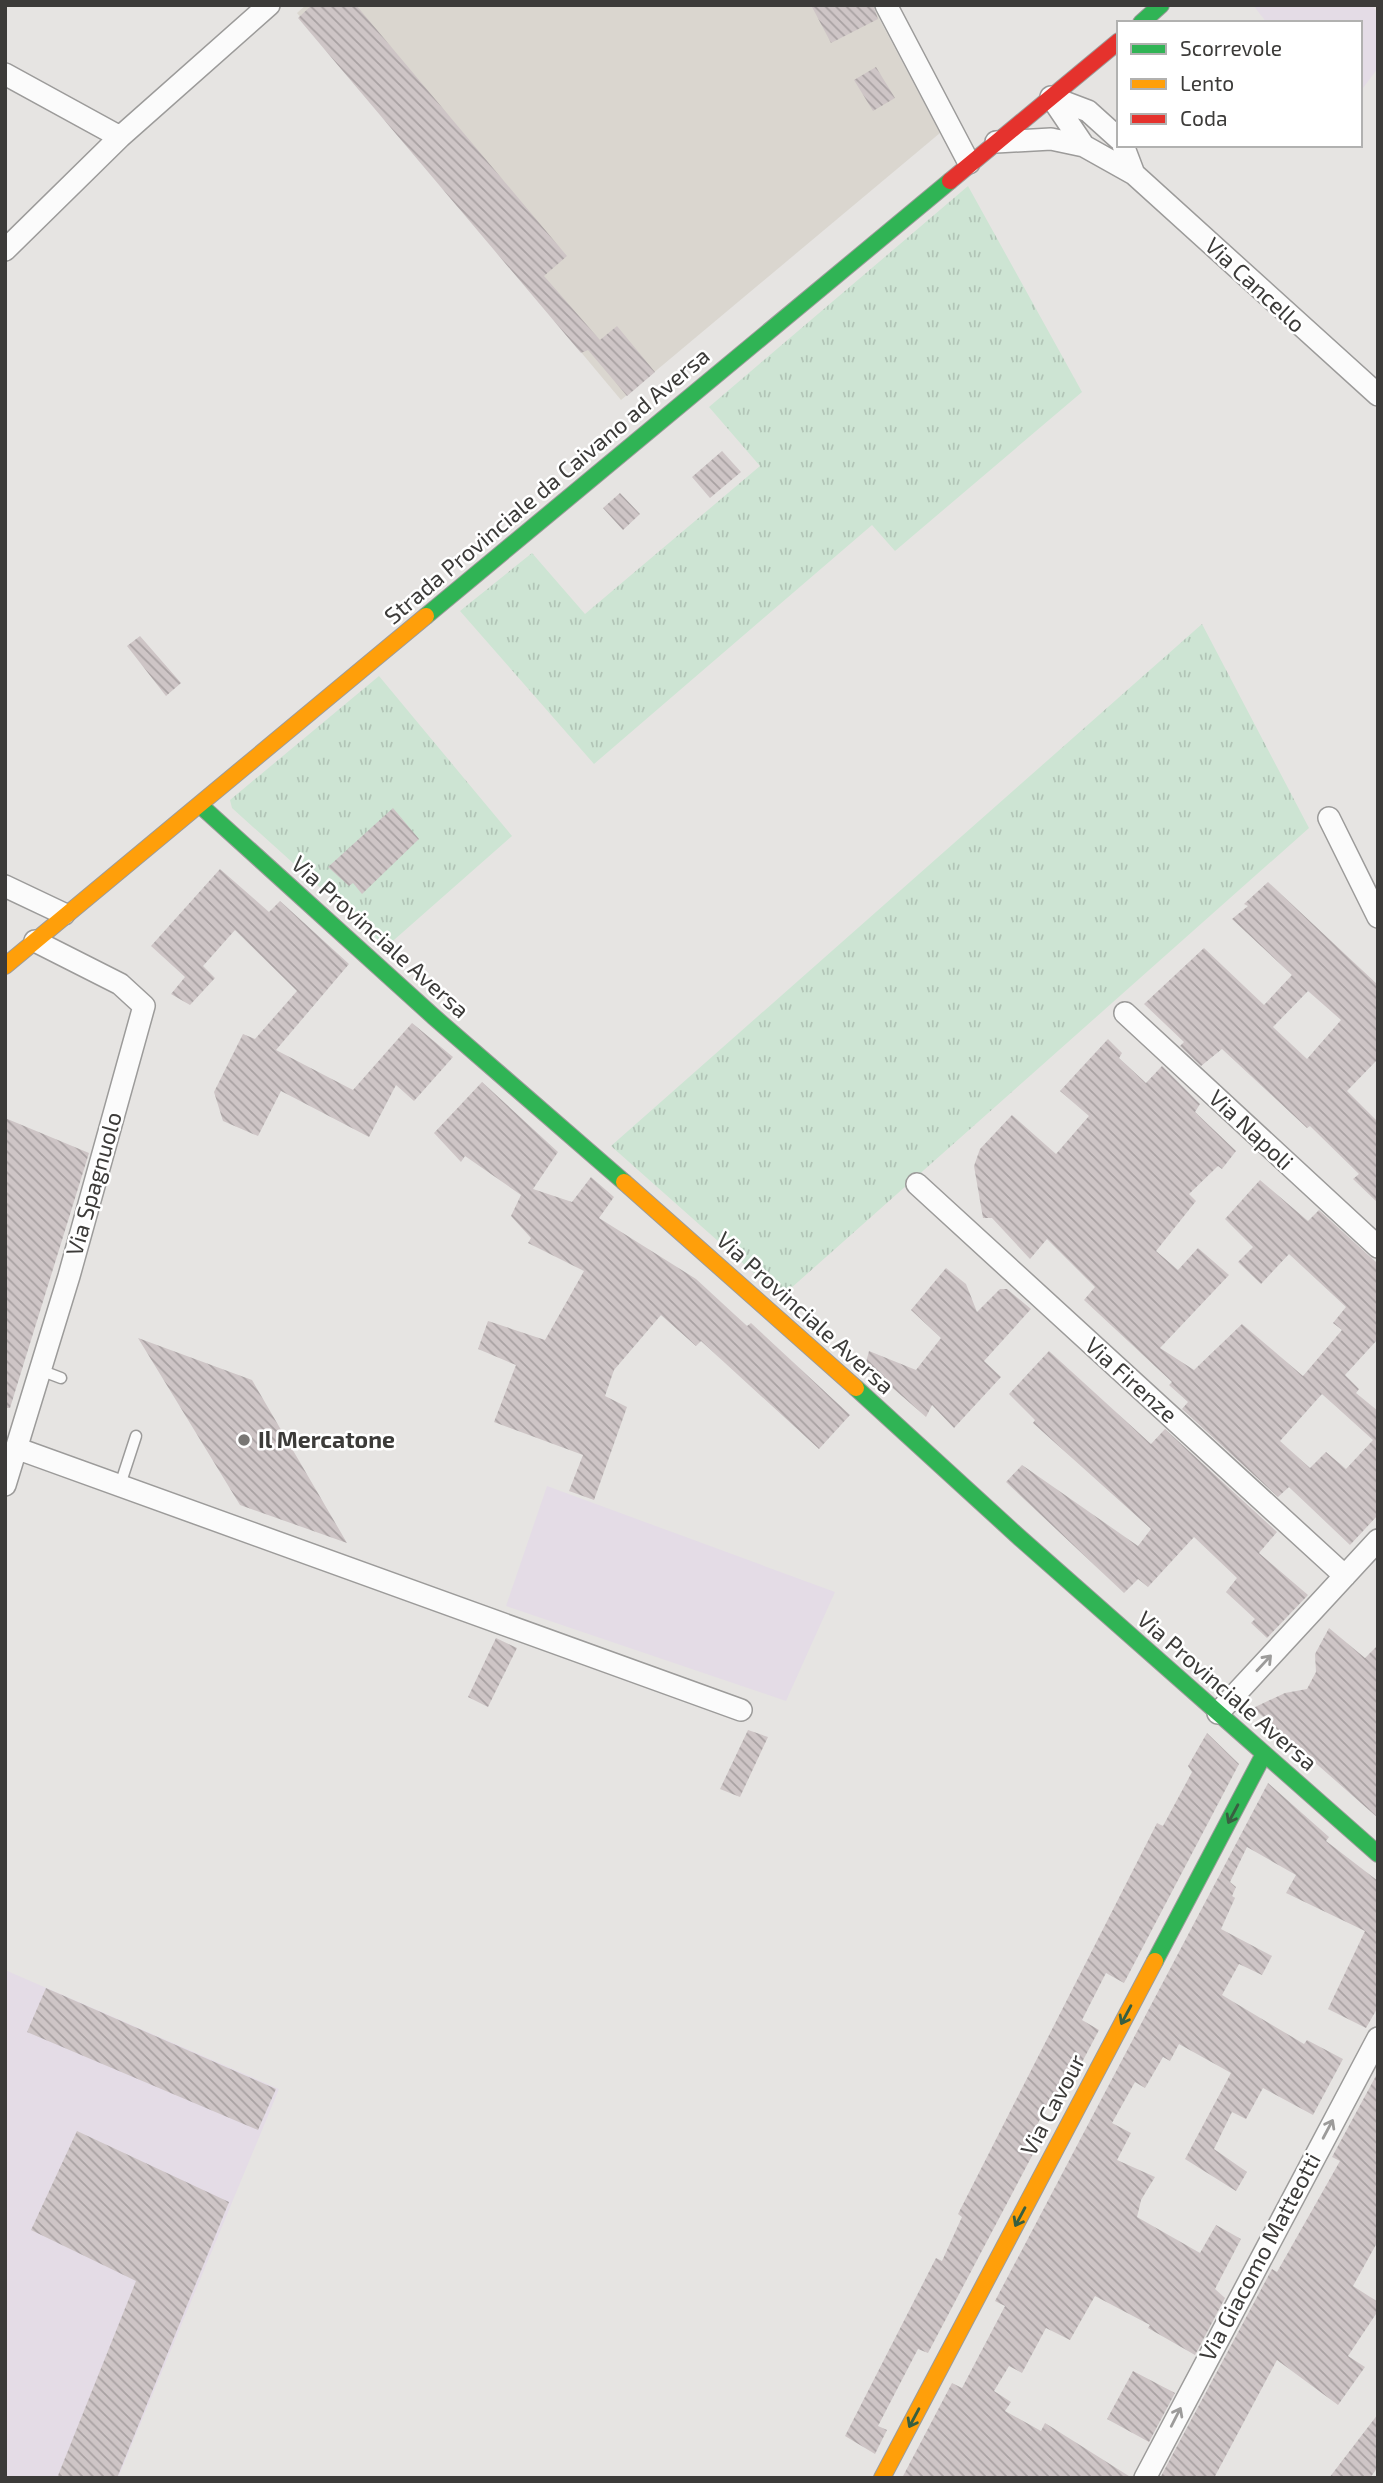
<svg xmlns="http://www.w3.org/2000/svg" width="1383" height="2483" viewBox="0 0 1383 2483" font-family="'Exo 2',sans-serif">
<style>
.built{fill:#dad6cf}
.industrial{fill:#e4dce6}
.grass{fill:url(#grass-tufts)}
.building{fill:url(#building-back-hatch);fill-rule:evenodd}
.lines{fill:none;stroke-linecap:round;stroke-linejoin:round}
.lane-casing{stroke:#9c9b9a;stroke-width:13}
.street-casing{stroke:#9c9b9a;stroke-width:24}
.fast-casing{stroke:#9c9b9a;stroke-width:18}
.slow-casing{stroke:#9c9b9a;stroke-width:18}
.jam-casing{stroke:#9c9b9a;stroke-width:18}
.lane{stroke:#fbfbfb;stroke-width:10}
.street{stroke:#fbfbfb;stroke-width:21}
.fast{stroke:#30b455;stroke-width:16}
.slow{stroke:#ff9f0a;stroke-width:16}
.jam{stroke:#e5322d;stroke-width:16}
.oneway{stroke:#9c9b9a}
.oneway2{stroke:#385f41}
.poi-dot{fill:#787674;stroke:#fff;stroke-width:2.5}
.labels{text-anchor:middle;stroke-width:5;stroke-linejoin:round;paint-order:stroke}
.street-label{font-size:23px;fill:#3c3b39;stroke:#fff}
.poi-label{font-size:23px;font-weight:bold;fill:#3c3b39;stroke:#fff;text-anchor:start}
</style>
<defs>
<pattern id="grass-tufts" width="24" height="20" patternUnits="userSpaceOnUse" patternTransform="scale(1.75)"><rect width="24" height="20" fill="#cde4d3"/><path d="M3 7l-1-3M5 7V3M7 7l1-3M15 17l-1-3M17 17v-4M19 17l1-3" fill="none" stroke="#b1c4b6"/></pattern>
<pattern id="building-back-hatch" width="6" height="6" patternUnits="userSpaceOnUse" patternTransform="scale(1.75)"><rect width="6" height="6" fill="#cec5c6"/><path d="M-1 5l2 2M0 0l6 6M5-1l2 2" fill="none" stroke="#a8a1a2"/></pattern>
</defs>
<rect width="100%" height="100%" fill="#e6e4e2"/>
<path class="built" d="M 306,5 L 872,5 L 940,133 L 621,400 L 297,13 Z"/>
<path class="industrial" d="M 1253,5 L 1372,5 L 1378,14 L 1378,68 L 1360,92 L 1360,23 L 1267,23 Z
M 547,1486 L 835,1592 L 786,1701 L 506,1606 Z
M 5,1970 L 279,2089 L 118,2478 L 5,2478 Z"/>
<path class="grass" d="M 968,186 L 1082,392 L 895,551 L 872,525 L 594,764 L 460,611 L 532,553 L 585,614 L 760,466 L 709,407 Z
M 1202,624 L 1309,828 L 781,1297 L 611,1146 Z
M 379,676 L 512,836 L 386,947 L 232,808 L 230,800 Z"/>
<path class="building" d="M 312,5 L 356,5 L 567,256 L 544,276 L 600,340 L 617,326 L 655,372 L 627,396 L 588,350 L 581,353 L 298,18 Z
M 811,5 L 873,5 L 878,19 L 831,43 Z
M 876,67 L 895,98 L 873,111 L 854,80 Z
M 722,451 L 741,472 L 710,498 L 692,477 Z
M 620,493 L 640,514 L 623,530 L 603,508 Z
M 140,636 L 181,683 L 166,696 L 127,646 Z
M 393,808 L 419,839 L 362,894 L 353,883 L 349,886 L 328,867 Z
M 220,869 L 269,912 L 280,901 L 349,964 L 276,1050 L 353,1090 L 412,1023 L 453,1057 L 414,1101 L 396,1085 L 369,1137 L 281,1091 L 258,1136 L 223,1121 L 214,1092 L 243,1034 L 255,1039 L 297,991 L 235,930 L 203,966 L 215,978 L 190,1005 L 171,994 L 185,977 L 151,946 Z
M 1268,882 L 1378,985 L 1378,1059 L 1347,1091 L 1378,1122 L 1378,1203 L 1353,1179 L 1359,1174 L 1310,1126 L 1307,1128 L 1222,1049 L 1201,1066 L 1180,1046 L 1184,1042 L 1144,1004 L 1204,948 L 1264,1005 L 1292,975 L 1232,919 L 1248,906 L 1244,904 ZM 1308,991 L 1341,1020 L 1307,1059 L 1273,1027 Z
M 1108,1039 L 1122,1053 L 1119,1058 L 1146,1083 L 1162,1066 L 1200,1104 L 1195,1112 L 1236,1151 L 1222,1169 L 1218,1166 L 1189,1194 L 1196,1201 L 1156,1251 L 1178,1270 L 1198,1248 L 1229,1275 L 1160,1348 L 1194,1370 L 1242,1324 L 1303,1376 L 1342,1330 L 1333,1323 L 1346,1307 L 1289,1254 L 1261,1284 L 1238,1262 L 1253,1247 L 1225,1219 L 1260,1180 L 1308,1221 L 1319,1210 L 1378,1264 L 1378,1339 L 1345,1375 L 1359,1389 L 1356,1393 L 1378,1411 L 1378,1515 L 1350,1545 L 1289,1487 L 1278,1497 L 1182,1409 L 1188,1402 L 1169,1385 L 1172,1382 L 1084,1300 L 1095,1287 L 1047,1239 L 1030,1259 L 992,1218 L 983,1218 L 974,1166 L 980,1149 L 1012,1115 L 1056,1154 L 1089,1116 L 1060,1091 ZM 1322,1394 L 1373,1440 L 1346,1469 L 1326,1452 L 1310,1468 L 1280,1441 Z
M 482,1082 L 558,1152 L 533,1189 L 572,1202 L 591,1177 L 614,1197 L 599,1218 L 696,1279 L 747,1326 L 751,1323 L 850,1415 L 819,1449 L 701,1341 L 696,1346 L 661,1315 L 614,1370 L 605,1396 L 627,1407 L 594,1500 L 569,1491 L 583,1455 L 494,1422 L 516,1365 L 478,1349 L 488,1321 L 545,1340 L 584,1271 L 528,1243 L 531,1238 L 511,1216 L 521,1195 L 465,1156 L 461,1162 L 434,1133 Z
M 5,1118 L 89,1153 L 10,1408 L 5,1408 Z
M 946,1268 L 966,1284 L 977,1312 L 1000,1289 L 1007,1289 L 1031,1309 L 984,1361 L 1001,1377 L 954,1428 L 932,1405 L 926,1417 L 879,1376 L 864,1370 L 869,1351 L 916,1370 L 941,1338 L 911,1310 Z
M 138,1338 L 252,1380 L 347,1543 L 240,1505 Z
M 1049,1351 L 1151,1444 L 1165,1429 L 1277,1532 L 1259,1553 L 1308,1595 L 1267,1638 L 1251,1623 L 1255,1619 L 1226,1592 L 1237,1578 L 1194,1537 L 1148,1587 L 1138,1579 L 1124,1593 L 1006,1482 L 1022,1465 L 1138,1546 L 1151,1529 L 1033,1423 L 1035,1420 L 1009,1394 Z
M 1329,1628 L 1365,1658 L 1378,1645 L 1378,1818 L 1253,1708 L 1285,1693 L 1307,1689 L 1316,1672 L 1315,1654 Z
M 496,1638 L 517,1648 L 488,1707 L 468,1697 Z
M 748,1730 L 768,1737 L 740,1797 L 720,1789 Z
M 1207,1733 L 1239,1764 L 1124,1983 L 1106,1973 L 1082,2020 L 1099,2030 L 1061,2102 L 1052,2097 L 1024,2149 L 1033,2154 L 928,2353 L 918,2349 L 878,2426 L 887,2430 L 875,2454 L 845,2436 L 936,2258 L 942,2261 L 962,2217 L 958,2214 L 1157,1823 L 1163,1826 L 1192,1772 L 1188,1766 Z
M 1268,1783 L 1329,1837 L 1326,1841 L 1378,1881 L 1378,2007 L 1366,2028 L 1328,2009 L 1365,1931 L 1286,1893 L 1296,1875 L 1247,1847 L 1230,1882 L 1236,1887 L 1232,1896 L 1235,1898 L 1221,1929 L 1272,1956 L 1262,1975 L 1239,1964 L 1222,1995 L 1304,2044 L 1307,2040 L 1343,2059 L 1313,2115 L 1263,2088 L 1246,2119 L 1232,2112 L 1214,2149 L 1247,2172 L 1236,2191 L 1185,2159 L 1231,2073 L 1179,2044 L 1170,2061 L 1163,2057 L 1145,2088 L 1135,2082 L 1112,2123 L 1131,2133 L 1117,2160 L 1155,2177 L 1141,2200 L 1137,2217 L 1200,2253 L 1216,2225 L 1241,2239 L 1215,2289 L 1225,2298 L 1195,2355 L 1148,2328 L 1150,2325 L 1095,2296 L 1070,2340 L 1046,2328 L 1022,2373 L 1009,2366 L 994,2391 L 1011,2402 L 1005,2411 L 1041,2431 L 1045,2423 L 1132,2478 L 902,2478 L 952,2383 L 962,2388 L 1005,2306 L 995,2301 Z
M 46,1988 L 276,2089 L 258,2130 L 27,2032 Z
M 1378,2072 L 1378,2241 L 1353,2286 L 1378,2302 L 1378,2311 L 1348,2356 L 1365,2367 L 1338,2405 L 1277,2360 L 1214,2478 L 1160,2478 L 1272,2269 L 1277,2272 L 1340,2161 L 1332,2157 Z
M 77,2131 L 229,2202 L 117,2478 L 57,2478 L 136,2281 L 31,2230 Z
M 1133,2371 L 1175,2393 L 1149,2442 L 1107,2419 Z
M 1378,2414 L 1378,2467 L 1370,2478 L 1329,2478 Z"/>
<g class="lines">
<g class="lane-casing">
<path id="lane" d="M 40,1370 L 61,1378
M 120,1485 L 136,1436"/>
</g>
<g class="street-casing">
<path id="street" d="M 886,5 L 969,163
M 5,74 L 120,137
M 1119,139 L 1088,111 L 1051,97 L 1084,146 L 1134,174 L 1123,145
M 996,142 L 1051,139 L 1084,146
M 1134,174 L 1378,395
M 5,250 L 120,137 L 269,5
M 1329,818 L 1378,917
M 5,886 L 64,914
M 1125,1013 L 1378,1247
M 917,1184 L 1345,1576
M 16,1448 L 741,1710
M 5,1485 L 69,1276 L 144,1006 L 120,984 L 35,941
M 1218,1713 L 1378,1540
M 1145,2478 L 1378,2038"/>
</g>
<g class="fast-casing">
<path id="fast" d="M 1141,23 L 1161,5
M 426,616 L 950,181
M 201,806 L 434,1017 L 624,1182
M 856,1388 L 1020,1538 L 1378,1854
M 1155,1961 L 1264,1754"/>
</g>
<g class="slow-casing">
<path id="slow" d="M 5,966 L 426,616
M 624,1182 L 856,1388
M 882,2478 L 1155,1961"/>
</g>
<g class="jam-casing">
<path id="jam" d="M 950,181 L 1119,41"/>
</g>
<use href="#lane" class="lane"/>
<use href="#street" class="street"/>
<use href="#fast" class="fast"/>
<use href="#slow" class="slow"/>
<use href="#jam" class="jam"/>
</g>
<defs><path id="oneway-shaft" d="M-6 0H5M1.5-3L5.5 0L1.5 3" fill="none" stroke-width="1.6" stroke-linecap="round" stroke-linejoin="round" transform="scale(1.75)"/></defs>
<g class="oneway">
<use href="#oneway-shaft" transform="translate(1264 1663) rotate(-47)"/>
<use href="#oneway-shaft" transform="translate(1328 2129) rotate(-62)"/>
<use href="#oneway-shaft" transform="translate(1176 2417) rotate(-63)"/>
</g>
<g class="oneway2">
<use href="#oneway-shaft" transform="translate(1233 1814) rotate(118)"/>
<use href="#oneway-shaft" transform="translate(1126 2015) rotate(118)"/>
<use href="#oneway-shaft" transform="translate(1020 2217) rotate(118)"/>
<use href="#oneway-shaft" transform="translate(914 2418) rotate(118)"/>
</g>
<circle class="poi-dot" cx="244" cy="1440" r="7"/>
<g class="labels">
<g class="street-label">
<text transform="translate(1255 285) rotate(43)" y="8">Via Cancello</text>
<text transform="translate(547 486) rotate(-40)" y="8">Strada Provinciale da Caivano ad Aversa</text>
<text transform="translate(380 937) rotate(42)" y="8">Via Provinciale Aversa</text>
<text transform="translate(1251 1130) rotate(43)" y="8">Via Napoli</text>
<text transform="translate(94 1184) rotate(-74)" y="8">Via Spagnuolo</text>
<text transform="translate(805 1313) rotate(42)" y="8">Via Provinciale Aversa</text>
<text transform="translate(1131 1380) rotate(42)" y="8">Via Firenze</text>
<text transform="translate(1227 1691) rotate(41)" y="8">Via Provinciale Aversa</text>
<text transform="translate(1053 2105) rotate(-62)" y="8">Via Cavour</text>
<text transform="translate(1260 2257) rotate(-62)" y="8">Via Giacomo Matteotti</text>
</g>
<g class="poi-label">
<text x="258" y="1448">Il Mercatone</text>
</g>
</g>
<rect width="1383" height="2483" fill="none" stroke="#3c3b39" stroke-width="14"/>
<rect x="1117" y="21" width="245" height="126" fill="#ffffff" stroke="#b1b1b0" stroke-width="2"/>
<rect x="1131" y="44" width="35" height="10" fill="#30b455" stroke="#b1b1b0" stroke-width="2"/>
<text x="1180" y="56" font-size="21" fill="#3c3b39">Scorrevole</text>
<rect x="1131" y="79" width="35" height="10" fill="#ff9f0a" stroke="#b1b1b0" stroke-width="2"/>
<text x="1180" y="91" font-size="21" fill="#3c3b39">Lento</text>
<rect x="1131" y="114" width="35" height="10" fill="#e5322d" stroke="#b1b1b0" stroke-width="2"/>
<text x="1180" y="126" font-size="21" fill="#3c3b39">Coda</text>
</svg>
